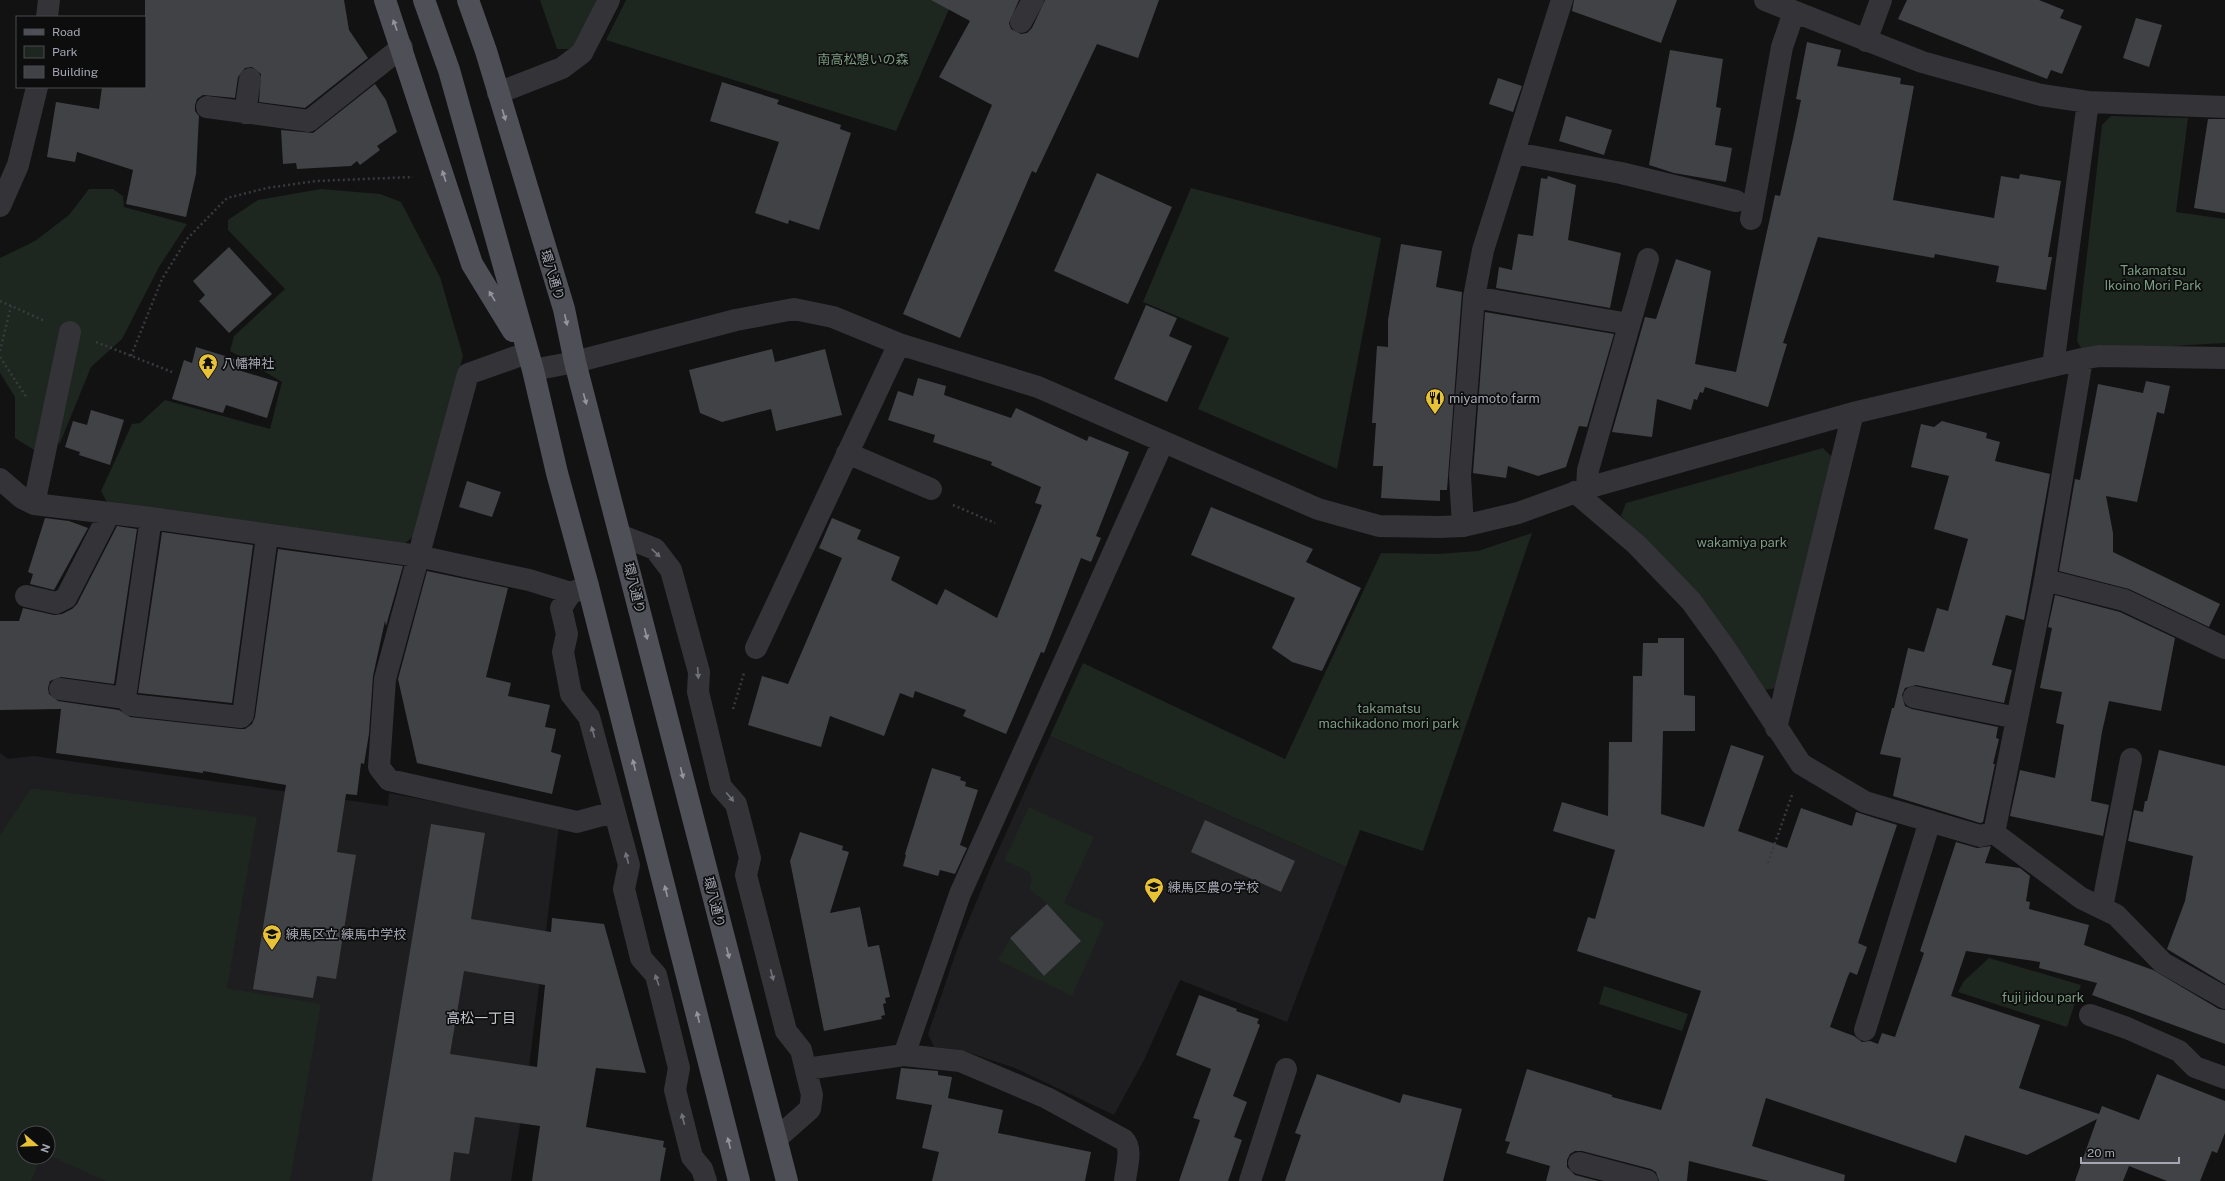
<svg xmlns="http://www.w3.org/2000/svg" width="2225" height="1181" viewBox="0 0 2225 1181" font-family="'Public Sans','Noto Sans JP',sans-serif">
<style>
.built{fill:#1e1e20;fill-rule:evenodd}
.green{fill:#1e2620}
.building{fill:#414246;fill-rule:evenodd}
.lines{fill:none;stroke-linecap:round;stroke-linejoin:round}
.path{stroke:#393a3f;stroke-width:2.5;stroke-dasharray:2 3;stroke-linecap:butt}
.minor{stroke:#333338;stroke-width:22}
.major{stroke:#4f5057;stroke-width:22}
.oneway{fill:#9396a1}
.oneway2{fill:#71737c}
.labels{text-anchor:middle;stroke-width:3.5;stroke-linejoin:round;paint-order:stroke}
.park-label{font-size:13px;fill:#7c9d82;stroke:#0d0d0e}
.street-label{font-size:13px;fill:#a4a7b3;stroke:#0d0d0e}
.poi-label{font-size:13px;fill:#a4a7b3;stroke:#0d0d0e;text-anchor:start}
.neighbourhood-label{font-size:14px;fill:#c4c6cf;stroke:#0d0d0e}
</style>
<rect width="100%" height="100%" fill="#121213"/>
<path class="built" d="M 1050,736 L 1346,867 L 1287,1022 L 1180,980 L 1144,1060 L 1114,1115 L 1015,1068 L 961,1050 L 934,1047 L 928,1034 L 960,941 L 992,864 Z
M 0,753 L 8,759 L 34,756 L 388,806 L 389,793 L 559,826 L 528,1075 L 511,1181 L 0,1181 ZM 24,1133 L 48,1133 L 48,1157 L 24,1157 Z"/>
<path class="green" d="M 540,0 L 598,0 L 573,49 L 557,49 Z
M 626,0 L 953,0 L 896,131 L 606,40 Z
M 2111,116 L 2188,118 L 2176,212 L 2225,219 L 2225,343 L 2087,351 L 2081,348 L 2077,341 L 2102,125 Z
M 1191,188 L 1381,238 L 1337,469 L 1198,409 L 1229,338 L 1143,302 Z
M 89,189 L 113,189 L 123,196 L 124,207 L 187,224 L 159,267 L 122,339 L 91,367 L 60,443 L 34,450 L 15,438 L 15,397 L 0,373 L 0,258 L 35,241 L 69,215 Z
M 321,189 L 380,194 L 401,202 L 440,277 L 463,356 L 414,536 L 404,544 L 108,504 L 101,491 L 132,424 L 140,423 L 165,400 L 270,429 L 282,382 L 230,351 L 234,336 L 285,289 L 228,230 L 228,220 L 258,200 Z
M 1823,448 L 1833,458 L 1777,688 L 1764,690 L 1704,601 L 1621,516 L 1626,503 Z
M 1532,533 L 1423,851 L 1360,830 L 1346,867 L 1050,736 L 1083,663 L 1285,759 L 1381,553 L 1438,554 L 1478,551 Z
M 31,788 L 257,817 L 227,988 L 321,1004 L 290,1181 L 106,1181 L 48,1155 L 48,1133 L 24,1133 L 24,1157 L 41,1157 L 31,1181 L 0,1181 L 0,835 Z
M 1029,807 L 1094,837 L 1064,903 L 1105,922 L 1072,996 L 998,960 L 1010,938 L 1044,976 L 1081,941 L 1047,904 L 1029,888 L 1032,880 L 1029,872 L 1004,860 Z
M 1989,958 L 2081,985 L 2067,1027 L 1958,992 L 1964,981 Z
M 1604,986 L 1688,1014 L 1682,1031 L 1599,1004 Z"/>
<path class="building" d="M 145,0 L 344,0 L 349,30 L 368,58 L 305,108 L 259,102 L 261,74 L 252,67 L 245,68 L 238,77 L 235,98 L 203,95 L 197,99 L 195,105 L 195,111 L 199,116 L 196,174 L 186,217 L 126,204 L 133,170 L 77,152 L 75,162 L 47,157 L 56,102 L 99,109 L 102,87 L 145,87 Z
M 931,0 L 1019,0 L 1009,23 L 1011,29 L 1021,34 L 1027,33 L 1032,28 L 1045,0 L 1159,0 L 1138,58 L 1097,44 L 1036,173 L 1032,171 L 960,338 L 903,314 L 992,105 L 939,77 L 970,21 Z
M 1574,0 L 1677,0 L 1661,43 L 1572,11 Z
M 1907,0 L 2039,0 L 2064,10 L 2060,18 L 2082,26 L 2062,74 L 2051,70 L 2047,79 L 1898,19 Z
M 2136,18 L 2162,25 L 2149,67 L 2123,58 Z
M 1807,42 L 1841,50 L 1837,66 L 1901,78 L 1900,84 L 1914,86 L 1893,200 L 1994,218 L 2001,176 L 2019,179 L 2020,174 L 2061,181 L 2048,257 L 2052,257 L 2046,290 L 1996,282 L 1999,266 L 1935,254 L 1934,258 L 1818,237 L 1783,343 L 1787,344 L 1768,407 L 1705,387 L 1703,393 L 1700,392 L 1697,400 L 1694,399 L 1691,410 L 1657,399 L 1652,437 L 1612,432 L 1645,317 L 1656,319 L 1676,259 L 1711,271 L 1695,364 L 1736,372 L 1775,195 L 1780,196 L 1794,134 L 1801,100 L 1796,99 Z
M 1670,50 L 1723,59 L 1716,107 L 1721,108 L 1715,145 L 1732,148 L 1726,182 L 1674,173 L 1649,165 Z
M 1498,78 L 1522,86 L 1513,112 L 1489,104 Z
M 722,82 L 779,100 L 777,104 L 841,125 L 840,129 L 851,133 L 819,230 L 789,220 L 788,224 L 755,213 L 779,142 L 710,121 Z
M 375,84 L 386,100 L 397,132 L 377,146 L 380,150 L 360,165 L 357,161 L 351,166 L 297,169 L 296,163 L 283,164 L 281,130 L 313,133 Z
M 1566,116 L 1612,130 L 1604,155 L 1559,141 Z
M 2208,119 L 2225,119 L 2225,213 L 2194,208 Z
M 1097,173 L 1172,207 L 1128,304 L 1054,271 Z
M 1548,176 L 1576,185 L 1568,240 L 1621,253 L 1610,308 L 1496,288 L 1499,267 L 1512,270 L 1518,234 L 1533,236 L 1541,178 L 1547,179 Z
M 1401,244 L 1442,251 L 1436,287 L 1462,292 L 1447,490 L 1440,490 L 1440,501 L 1381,498 L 1383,466 L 1373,466 L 1376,423 L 1372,423 L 1377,346 L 1388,347 L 1388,320 Z
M 229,247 L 272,294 L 229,333 L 199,301 L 205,295 L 193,281 Z
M 1146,305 L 1177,318 L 1169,336 L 1192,346 L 1167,402 L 1114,379 Z
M 1485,312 L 1614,334 L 1587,427 L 1579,426 L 1566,467 L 1538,476 L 1508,466 L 1506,478 L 1473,473 Z
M 196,347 L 241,361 L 238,370 L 278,382 L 267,418 L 226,405 L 223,413 L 172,399 L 184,360 L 192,363 Z
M 772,349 L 775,362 L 825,349 L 842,415 L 776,431 L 771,409 L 722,422 L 700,413 L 689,370 Z
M 918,378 L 946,386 L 944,395 L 1011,418 L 1016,408 L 1087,441 L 1089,436 L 1129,452 L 1096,536 L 1101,538 L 1091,562 L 1081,558 L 1044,653 L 1041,652 L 1006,734 L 963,716 L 966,710 L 915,691 L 913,698 L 900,693 L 884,736 L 830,716 L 821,747 L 748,725 L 762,676 L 788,684 L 842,558 L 819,548 L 832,518 L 861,530 L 857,539 L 900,557 L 891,580 L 937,605 L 945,589 L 997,618 L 1042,505 L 1035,503 L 1041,487 L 991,465 L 992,462 L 933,442 L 935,435 L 888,420 L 898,391 L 913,396 Z
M 2146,381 L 2170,386 L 2164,414 L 2157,412 L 2137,502 L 2106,496 L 2113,533 L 2113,552 L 2220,604 L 2209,627 L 2129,589 L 2059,571 L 2075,479 L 2080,480 L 2098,384 L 2143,393 Z
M 91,410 L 124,420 L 110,465 L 79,455 L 80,452 L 65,447 L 73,421 L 87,425 Z
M 1942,421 L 1987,433 L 1986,438 L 2000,442 L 1995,461 L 2050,474 L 2024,620 L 2006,615 L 1992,665 L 2012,670 L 2004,703 L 1916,685 L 1905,688 L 1902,695 L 1905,706 L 1912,709 L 1998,727 L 1996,738 L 1999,739 L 1993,764 L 1995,764 L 1983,822 L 1980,823 L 1893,796 L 1901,758 L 1880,754 L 1892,708 L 1894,708 L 1908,648 L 1924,652 L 1937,608 L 1948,611 L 1968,539 L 1934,529 L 1949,476 L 1911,467 L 1921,424 L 1934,427 Z
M 467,481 L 501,492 L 492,517 L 459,507 Z
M 1211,507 L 1313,549 L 1306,562 L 1361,588 L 1322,671 L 1292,662 L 1272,648 L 1295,598 L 1191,555 Z
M 45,518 L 69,521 L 88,528 L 54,590 L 30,584 L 33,574 L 28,572 Z
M 117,526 L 137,529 L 114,684 L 61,677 L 50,681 L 48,688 L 49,694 L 58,701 L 119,710 L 130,717 L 240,729 L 245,729 L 252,724 L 255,717 L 278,549 L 403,566 L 386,626 L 385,621 L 373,676 L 369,734 L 364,764 L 361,763 L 357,795 L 346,794 L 337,852 L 356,855 L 336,979 L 317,976 L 313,998 L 253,989 L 286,785 L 203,771 L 203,773 L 56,753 L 61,709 L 0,710 L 0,621 L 19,621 L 23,608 L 54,615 L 62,614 L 72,609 L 77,604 Z
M 162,532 L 253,545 L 232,703 L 138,693 Z
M 427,571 L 508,588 L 486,677 L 511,683 L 508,696 L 550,705 L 545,727 L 556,729 L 551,752 L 561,755 L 552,794 L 417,763 L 398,679 Z
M 2055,595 L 2120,612 L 2175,638 L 2161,711 L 2109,701 L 2102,732 L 2091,801 L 2109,805 L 2103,836 L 2010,816 L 2020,770 L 2055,778 L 2064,725 L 2056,723 L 2062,692 L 2040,688 L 2052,628 L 2048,627 Z
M 1658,638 L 1684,638 L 1684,695 L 1695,696 L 1695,731 L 1663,731 L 1661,814 L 1704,827 L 1731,745 L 1764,756 L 1738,831 L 1787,848 L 1801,808 L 1852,826 L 1856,812 L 1897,825 L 1858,943 L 1867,947 L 1857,975 L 1850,972 L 1848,976 L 1830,1027 L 1854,1036 L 1862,1042 L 1870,1041 L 1878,1044 L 1882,1033 L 1895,1037 L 1924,953 L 1920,951 L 1956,842 L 1977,848 L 1991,846 L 1985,863 L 2020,868 L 2030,876 L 2026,901 L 2030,902 L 2029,909 L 2089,925 L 2084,945 L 2153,970 L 2219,1009 L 2225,1010 L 2225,1044 L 2092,995 L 2097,983 L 2039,968 L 2040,962 L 1966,951 L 1951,996 L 2040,1025 L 2019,1088 L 2099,1114 L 2102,1106 L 2139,1120 L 2157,1074 L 2225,1101 L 2225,1133 L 2217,1153 L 2212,1151 L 2200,1181 L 2167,1181 L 2129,1166 L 2123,1181 L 2075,1181 L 2097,1119 L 2027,1155 L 1965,1135 L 1956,1163 L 1766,1098 L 1752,1146 L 1845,1175 L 1844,1181 L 1769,1181 L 1689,1161 L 1687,1181 L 1659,1181 L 1656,1172 L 1651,1169 L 1582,1151 L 1575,1151 L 1570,1154 L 1567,1160 L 1567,1167 L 1575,1175 L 1598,1181 L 1546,1181 L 1550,1166 L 1506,1153 L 1510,1142 L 1505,1141 L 1527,1069 L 1612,1095 L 1612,1097 L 1661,1110 L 1701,991 L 1577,951 L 1588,917 L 1595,919 L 1615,850 L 1553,831 L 1562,802 L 1608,816 L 1609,742 L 1632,742 L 1633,676 L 1642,676 L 1643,643 L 1658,643 Z
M 2159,750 L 2225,766 L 2225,984 L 2167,949 L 2185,901 L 2193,856 L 2128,841 L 2134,810 L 2143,812 L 2145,801 L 2147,801 Z
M 932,768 L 961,777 L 960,780 L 966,782 L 965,786 L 978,790 L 960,845 L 967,848 L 955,874 L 940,870 L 938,876 L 903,866 L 906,855 L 905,854 Z
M 1205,820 L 1295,861 L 1281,892 L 1191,852 Z
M 431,824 L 485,833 L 471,919 L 551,932 L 552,918 L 604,924 L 646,1073 L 596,1068 L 586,1127 L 664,1141 L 663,1147 L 666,1148 L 660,1181 L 532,1181 L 540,1126 L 475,1117 L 469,1154 L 454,1152 L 450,1181 L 372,1181 ZM 464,971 L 545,985 L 537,1067 L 450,1054 Z
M 800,832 L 843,846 L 842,850 L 849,852 L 830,913 L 860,907 L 868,947 L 879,945 L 890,997 L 885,998 L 886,1003 L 883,1004 L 885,1015 L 881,1016 L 882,1019 L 824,1031 L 790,861 Z
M 1047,904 L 1081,941 L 1044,976 L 1010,938 Z
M 1199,995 L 1237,1009 L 1236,1011 L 1259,1019 L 1257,1023 L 1260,1025 L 1233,1096 L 1247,1102 L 1234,1137 L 1242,1140 L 1228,1181 L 1179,1181 L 1200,1120 L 1193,1118 L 1211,1069 L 1176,1055 Z
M 901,1068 L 938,1071 L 938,1075 L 952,1077 L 948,1098 L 1003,1110 L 998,1133 L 1091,1152 L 1085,1181 L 932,1181 L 939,1152 L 922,1148 L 932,1105 L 896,1099 Z
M 1317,1074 L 1400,1103 L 1403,1094 L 1462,1109 L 1443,1181 L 1285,1181 L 1301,1135 L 1295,1133 Z"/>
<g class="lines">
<path class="path" d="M 0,301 L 45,321
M 96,342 L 172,372
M 0,351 L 11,306
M 131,356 L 162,279 L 187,239 L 227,198 L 267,188 L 316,181 L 413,177
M 0,357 L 27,398
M 953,505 L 995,523
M 733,709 L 744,673
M 1768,863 L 1793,792"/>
<path class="minor" d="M 1765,0 L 1922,62 L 2041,95 L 2088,102 L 2225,107
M 47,17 L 49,0
M 1021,22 L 1033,0
M 1866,41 L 1881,0
M 498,93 L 562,68 L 582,53 L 609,0
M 207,107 L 309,121 L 402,47
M 245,113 L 250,79
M 1515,153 L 1621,173 L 1736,201
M 0,206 L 18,165 L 37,87
M 1751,219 L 1782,47 L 1794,12
M 1474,297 L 1629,324
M 527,353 L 468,374 L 385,679 L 379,767 L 389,780 L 577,822 L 614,812
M 2053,366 L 2088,102
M 533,370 L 575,362 L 736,320 L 794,309 L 833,317 L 899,344 L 1038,387 L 1318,509 L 1379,526 L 1440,527 L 1463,526 L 1518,513 L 1587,488 L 1853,413 L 2082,359 L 2099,356 L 2225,358
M 847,453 L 931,489
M 0,479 L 22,498 L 34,504 L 151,518 L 418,556 L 529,580 L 571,593
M 1587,488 L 1588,470 L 1648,259
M 1575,492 L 1637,545 L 1691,601 L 1725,648 L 1801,764 L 1865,802 L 1980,836 L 1994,833 L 2081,898 L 2116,915 L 2163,963 L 2225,998
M 34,504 L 70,332
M 151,518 L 125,698 L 131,705 L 241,717 L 243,715 L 267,536
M 1463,526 L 1460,476 L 1474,297 L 1483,250 L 1562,0
M 622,536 L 655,549 L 671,570 L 699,672 L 698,692 L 721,787 L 736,804 L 750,858 L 746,875 L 786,1031 L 801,1050 L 812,1095 L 810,1109 L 776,1139
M 2045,580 L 2124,600 L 2225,648
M 588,586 L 571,593 L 561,608 L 567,634 L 563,652 L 571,694 L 589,717 L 629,865 L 624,889 L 641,958 L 656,975 L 679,1068 L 675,1090 L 692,1157 L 702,1169 L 706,1181
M 26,596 L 56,603 L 66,598 L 105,522 L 107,513
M 756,648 L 899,344
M 60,689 L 125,698
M 1914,697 L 2017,718
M 1776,728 L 1853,413
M 1994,833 L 2045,580 L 2082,359
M 2102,908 L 2131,759
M 2090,1015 L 2127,1028 L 2179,1051 L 2195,1067 L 2225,1078
M 1865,1030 L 1930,821
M 904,1055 L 960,894 L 1163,442
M 806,1069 L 904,1055 L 960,1061 L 1047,1098 L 1124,1140 C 1133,1149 1126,1169 1125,1181
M 1579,1163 L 1647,1181
M 1250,1181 L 1286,1069"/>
<path class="major" d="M 385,0 L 472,264 L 513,331
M 424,0 L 449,70 L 533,370 L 557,473 L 588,586 L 739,1181
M 468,0 L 486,51 L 564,309 L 575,362 L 787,1181"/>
</g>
<defs><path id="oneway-solid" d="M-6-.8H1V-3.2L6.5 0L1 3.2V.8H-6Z"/></defs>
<g class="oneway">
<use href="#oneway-solid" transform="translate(395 25) rotate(-110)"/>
<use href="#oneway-solid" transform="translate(504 115) rotate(73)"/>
<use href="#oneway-solid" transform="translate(444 176) rotate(-108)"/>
<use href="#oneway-solid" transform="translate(492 296) rotate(-121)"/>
<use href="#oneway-solid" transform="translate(566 320) rotate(77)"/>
<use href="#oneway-solid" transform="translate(585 399) rotate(75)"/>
<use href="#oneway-solid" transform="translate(646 634) rotate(76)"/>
<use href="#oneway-solid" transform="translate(634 765) rotate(-104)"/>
<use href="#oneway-solid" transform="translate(682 773) rotate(76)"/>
<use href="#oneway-solid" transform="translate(666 891) rotate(-104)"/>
<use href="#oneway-solid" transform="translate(728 953) rotate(76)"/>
<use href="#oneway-solid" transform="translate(698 1017) rotate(-104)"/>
<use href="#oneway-solid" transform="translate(729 1143) rotate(-104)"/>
</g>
<g class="oneway2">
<use href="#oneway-solid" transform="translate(656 553) rotate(44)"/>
<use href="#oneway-solid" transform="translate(698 673) rotate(86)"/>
<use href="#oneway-solid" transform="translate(593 732) rotate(-105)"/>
<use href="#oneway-solid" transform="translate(730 797) rotate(50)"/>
<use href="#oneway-solid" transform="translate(627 858) rotate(-105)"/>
<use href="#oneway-solid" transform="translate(772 975) rotate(75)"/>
<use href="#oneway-solid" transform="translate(657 980) rotate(-109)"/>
<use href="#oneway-solid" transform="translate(683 1119) rotate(-104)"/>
</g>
<defs>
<g id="temple-pin" transform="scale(1)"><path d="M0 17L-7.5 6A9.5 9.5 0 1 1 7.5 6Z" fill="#e7c136" stroke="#0d0d0e"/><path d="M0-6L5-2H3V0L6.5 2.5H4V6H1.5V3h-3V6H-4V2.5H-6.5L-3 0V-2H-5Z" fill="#111"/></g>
<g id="restaurant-pin" transform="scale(1)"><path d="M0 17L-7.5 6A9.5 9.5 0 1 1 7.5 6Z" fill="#e7c136" stroke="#0d0d0e"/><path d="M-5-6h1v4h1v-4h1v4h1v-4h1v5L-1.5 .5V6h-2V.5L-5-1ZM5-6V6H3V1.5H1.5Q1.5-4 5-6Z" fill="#111"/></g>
<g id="university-pin" transform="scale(1)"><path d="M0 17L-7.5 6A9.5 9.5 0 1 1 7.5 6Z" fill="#e7c136" stroke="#0d0d0e"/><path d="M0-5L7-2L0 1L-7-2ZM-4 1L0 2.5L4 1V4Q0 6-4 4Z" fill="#111"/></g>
<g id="school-pin" transform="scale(1)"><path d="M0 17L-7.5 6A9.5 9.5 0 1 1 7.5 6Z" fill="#e7c136" stroke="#0d0d0e"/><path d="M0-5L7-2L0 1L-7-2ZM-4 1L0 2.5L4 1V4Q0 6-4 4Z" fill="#111"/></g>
</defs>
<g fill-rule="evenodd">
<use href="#temple-pin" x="208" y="363"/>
<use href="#restaurant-pin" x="1435" y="398"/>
<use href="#university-pin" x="1154" y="887"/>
<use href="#school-pin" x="272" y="934"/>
</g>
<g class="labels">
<g class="park-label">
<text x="863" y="64">南高松憩いの森</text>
<text x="2153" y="275">Takamatsu<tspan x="2153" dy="15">Ikoino Mori Park</tspan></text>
<text x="1742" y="547">wakamiya park</text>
<text x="1389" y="713">takamatsu<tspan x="1389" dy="15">machikadono mori park</tspan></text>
<text x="2043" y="1002">fuji jidou park</text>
</g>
<g class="street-label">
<text transform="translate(553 275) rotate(73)" y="5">環八通り</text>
<text transform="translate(635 588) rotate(76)" y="5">環八通り</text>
<text transform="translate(715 902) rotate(76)" y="5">環八通り</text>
</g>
<g class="poi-label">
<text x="222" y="368">八幡神社</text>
<text x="1449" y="403">miyamoto farm</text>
<text x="1168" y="892">練馬区農の学校</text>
<text x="286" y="939">練馬区立 練馬中学校</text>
</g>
<g class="neighbourhood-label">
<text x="481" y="1023">高松一丁目</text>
</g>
</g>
<rect x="16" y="16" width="130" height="72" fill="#0d0d0e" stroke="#494b50"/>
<rect x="24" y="29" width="20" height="6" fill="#4f5057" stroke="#494b50"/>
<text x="52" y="36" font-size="12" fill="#a4a7b3">Road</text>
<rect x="24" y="46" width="20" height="12" fill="#1e2620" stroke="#494b50"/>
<text x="52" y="56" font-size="12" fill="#a4a7b3">Park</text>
<rect x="24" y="66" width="20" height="12" fill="#414246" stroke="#494b50"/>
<text x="52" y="76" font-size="12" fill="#a4a7b3">Building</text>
<g transform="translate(36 1145) rotate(109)"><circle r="19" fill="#0d0d0e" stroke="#494b50"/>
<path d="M0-3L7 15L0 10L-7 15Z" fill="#e7c136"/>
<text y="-6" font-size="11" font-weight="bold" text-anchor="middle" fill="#a4a7b3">N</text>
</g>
<path d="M2081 1157v6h98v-6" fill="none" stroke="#a4a7b3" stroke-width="2"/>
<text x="2087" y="1157" font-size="12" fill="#a4a7b3" stroke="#0d0d0e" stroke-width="3" paint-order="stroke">20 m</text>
</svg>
